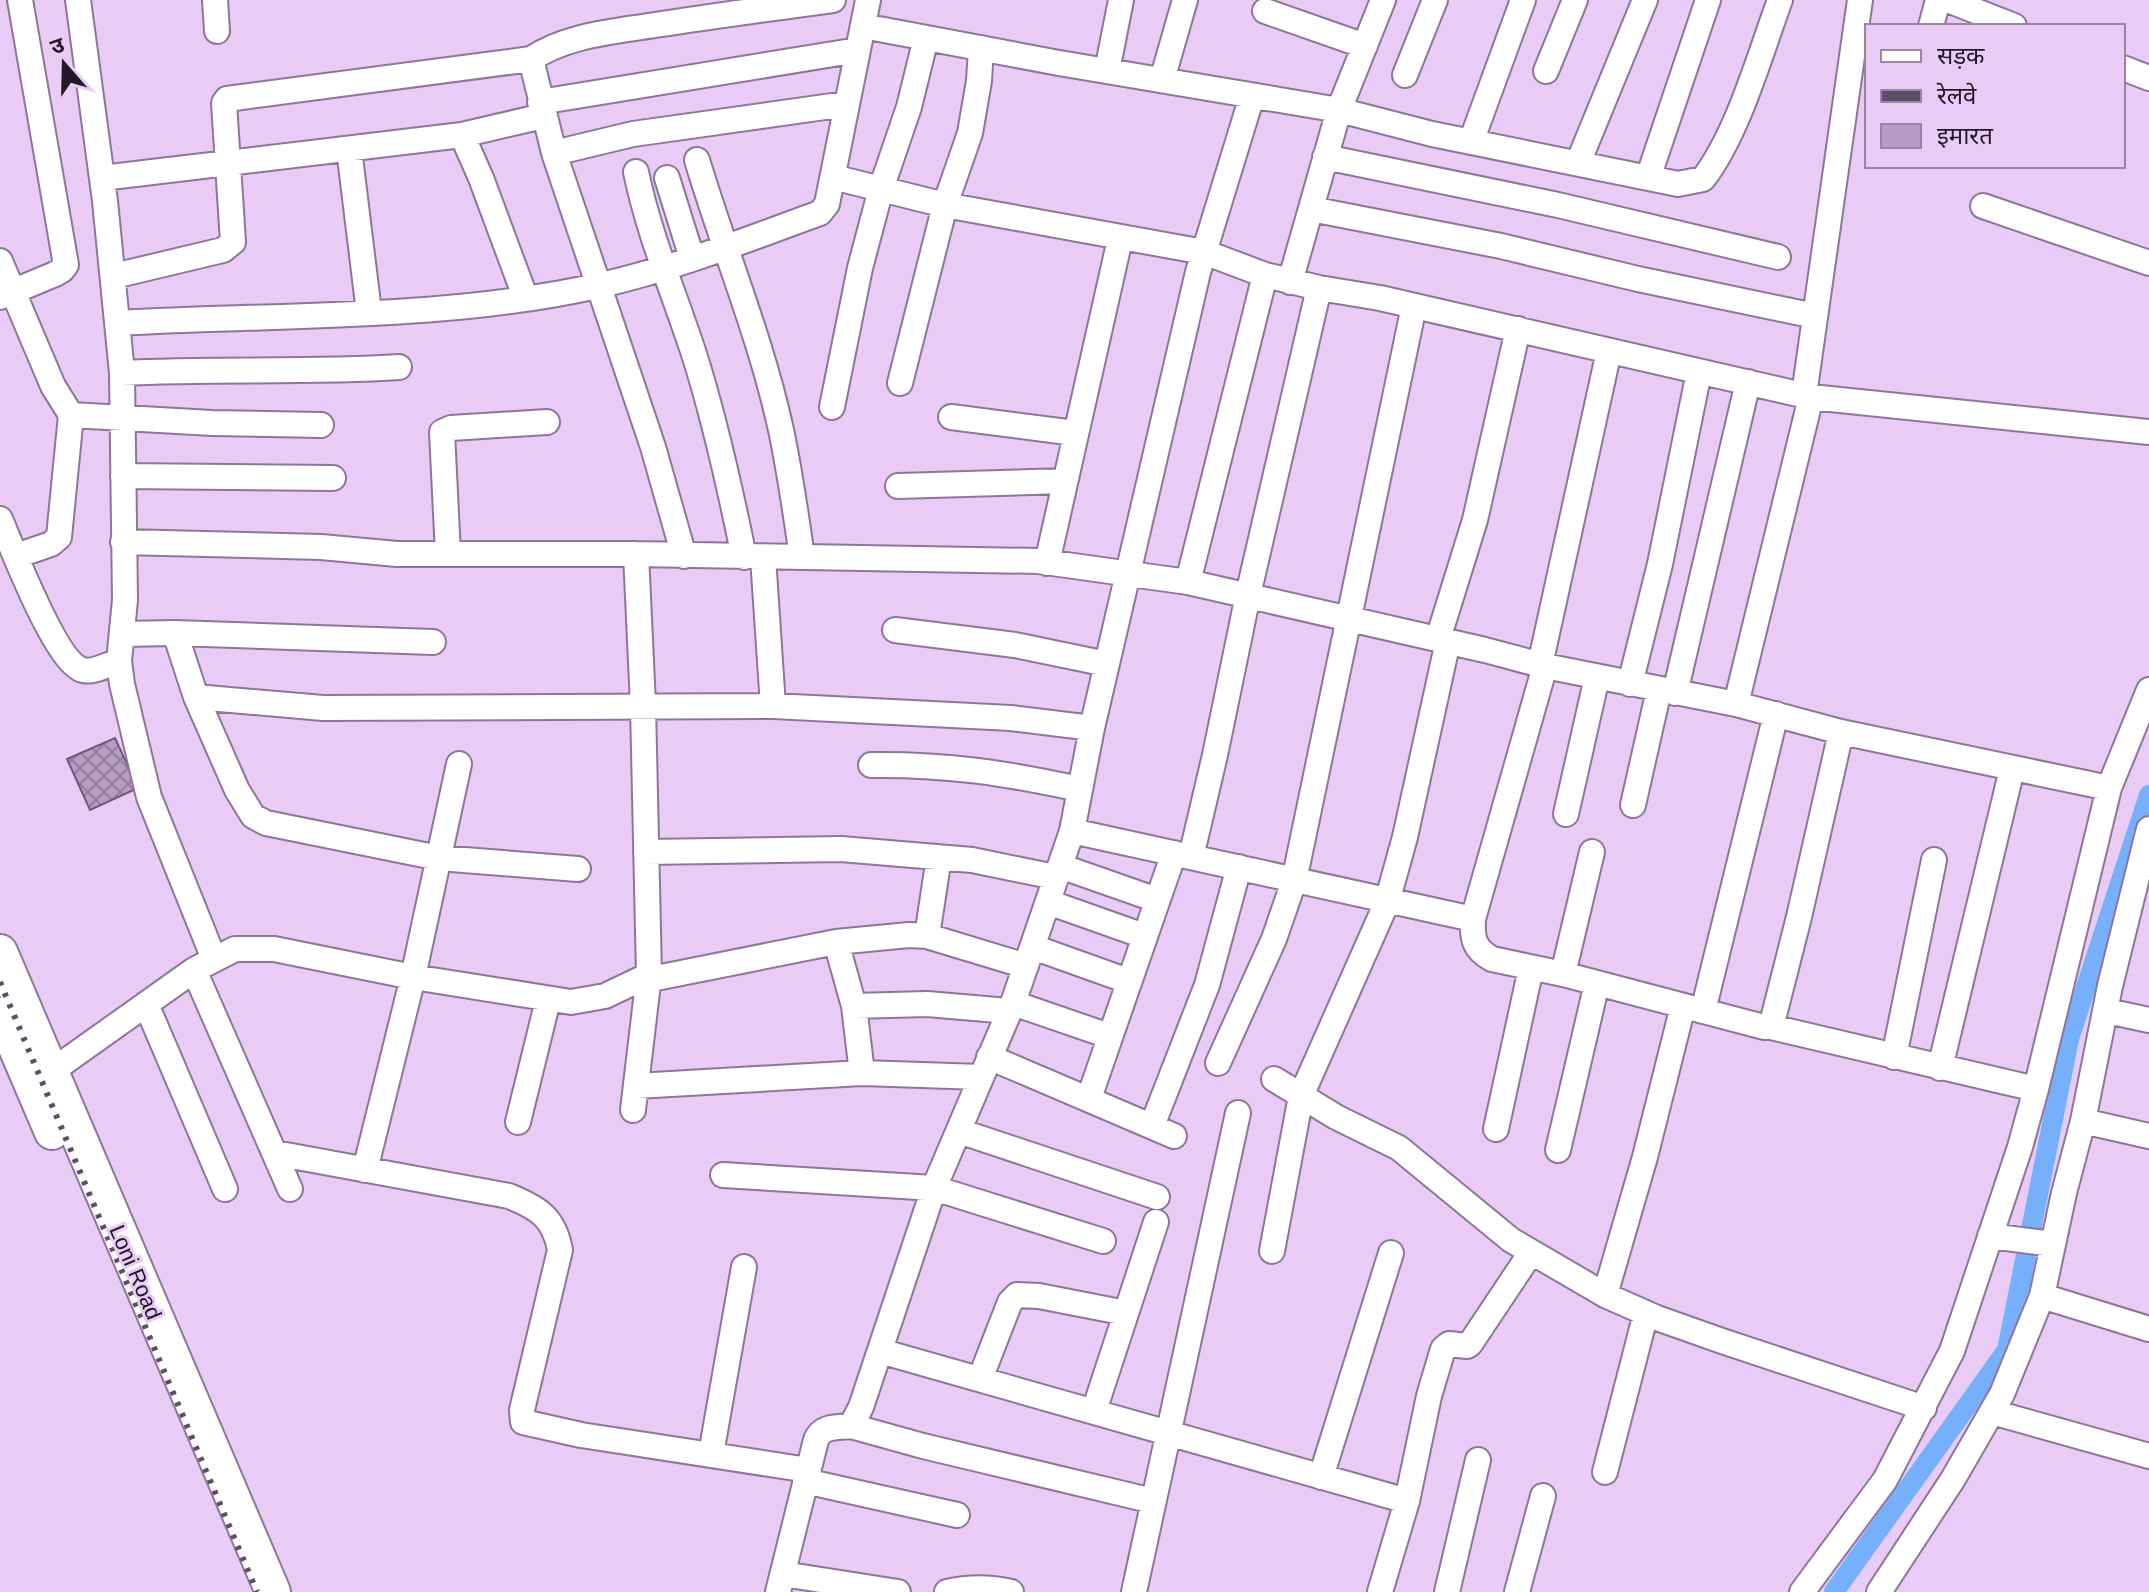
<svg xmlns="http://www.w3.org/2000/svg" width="2149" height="1592" viewBox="0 0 2149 1592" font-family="Helvetica,'Noto Sans Devanagari',sans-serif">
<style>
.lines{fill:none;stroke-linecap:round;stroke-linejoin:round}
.canal{stroke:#76b0fc;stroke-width:20}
.building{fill:url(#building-cross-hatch);stroke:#70577b;stroke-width:2}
.minor-casing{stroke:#8f759a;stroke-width:28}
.highway-casing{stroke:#8f759a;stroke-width:38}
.minor{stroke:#fff;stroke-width:24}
.highway{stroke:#fff;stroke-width:34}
.rail{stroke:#5e4e65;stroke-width:6;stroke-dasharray:4 8;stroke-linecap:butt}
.labels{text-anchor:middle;stroke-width:6;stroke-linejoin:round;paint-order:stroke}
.street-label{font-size:22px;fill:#221827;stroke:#e8ccf5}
</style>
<defs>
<pattern id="building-cross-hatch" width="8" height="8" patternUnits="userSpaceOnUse" patternTransform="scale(2)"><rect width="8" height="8" fill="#b69cc2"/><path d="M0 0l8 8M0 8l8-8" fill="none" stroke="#947e9e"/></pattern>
</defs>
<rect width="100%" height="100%" fill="#e8ccf5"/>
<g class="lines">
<path class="canal" d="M 1834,1592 L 2007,1350 L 2069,1039 L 2149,795"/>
</g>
<path class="building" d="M 115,738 L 138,788 L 90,810 L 67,759 Z"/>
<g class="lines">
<g class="minor-casing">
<path id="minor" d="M 78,0 L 105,201 L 122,373 L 125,600 L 119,661 L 122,684 L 149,797 L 214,959
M 215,0 L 217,31
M 1948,0 L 2014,26
M 1265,11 L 1365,46
M 863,26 L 1059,63 L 1339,110 L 1432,134 L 1678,184 L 1703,179 C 1738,134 1760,54 1780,0
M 1931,26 L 1938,0
M 531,59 C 567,35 612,32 655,25 C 714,16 773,8 833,0
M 2123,68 L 2149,78
M 1107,71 L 1121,0
M 1546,71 L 1575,0
M 1405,75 L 1435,0
M 1162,80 L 1185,0
M 540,102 L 858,50
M 462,135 L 481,178 L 526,299
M 1471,142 L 1523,0
M 349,149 L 369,312
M 554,153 L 633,134 L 846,104
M 1325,157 L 1558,205 L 1778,257
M 697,160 C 724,250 761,338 781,430 C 790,472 796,515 802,557
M 1578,163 L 1645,0
M 636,172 C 649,235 674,293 694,354 C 715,420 730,488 744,557
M 833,177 L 945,205 L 1204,252 L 1265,275 L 1319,288 L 1380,298 L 1811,397 L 2149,432
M 102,178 L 462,135 L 543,116
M 667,178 L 692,258
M 1648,178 L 1708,0
M 1983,206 L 2149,263
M 1311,209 L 1501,246 L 1638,279 L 1815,316
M 0,261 L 53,386 L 71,415 L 212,423 L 321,425
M 114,276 L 223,250 L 233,242 L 224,103 L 227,99 L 531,59 L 554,153 L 653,447 L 684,556
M 1290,282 L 1339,110 L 1383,0
M 0,297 L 55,274 L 62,270 L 66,265 L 20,0
M 119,323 C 275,314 449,320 601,285 C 676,268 748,239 820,213 L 827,204 L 868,0
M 122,373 C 215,368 307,373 399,367
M 900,383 L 945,205 L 970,133 L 979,81 L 981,48
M 1804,395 L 1860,0
M 832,407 L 860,268 L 881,189 L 909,107 L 926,38
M 951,417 L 1075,433
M 123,476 L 333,478
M 898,486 L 1065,481
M 0,519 C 12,547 56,663 83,670 C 93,673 109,664 119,661
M 123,542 L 321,547 L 397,554 L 636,554 L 1038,561 L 1188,582 L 1485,650 L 1545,666 L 1736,704 L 1841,732 L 2109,788
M 448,554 L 442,432 L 451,428 L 547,422
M 636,554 L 643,705 L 649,975 L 656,978 L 836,942 L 909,935 L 927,936 L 1026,966
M 16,556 L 51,544 L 59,537 L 71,415
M 763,557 L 773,706
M 1047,563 L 1120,239
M 1188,582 L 1265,275
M 895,630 L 1015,645 L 1107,664
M 175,633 L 433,642
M 122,634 L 175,633 L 196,697 L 237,790 L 253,816 L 266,823 L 439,858 L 578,869
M 1438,639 L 1475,520 L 1518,329
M 1540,665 L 1609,351
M 1545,666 L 1473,919 C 1472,939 1474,949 1492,959 L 1563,974 L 1764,1027 L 1771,1027 L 2036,1089
M 1630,684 L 1660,564 L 1699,372
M 1675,693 L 1748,382
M 196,697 L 323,708 L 773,706 L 1011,718 L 1092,728
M 1736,704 L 1811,397
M 871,765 C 946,764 1006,773 1079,789
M 1633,805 L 1659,690
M 1566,814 L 1597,677
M 1072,831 L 1473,919
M 646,852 L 841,849 L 972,860 L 1055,877
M 1191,857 L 1215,755 L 1248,595 L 1319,288
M 1060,866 L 1157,900
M 1048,902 L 1144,936
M 927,936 L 939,857
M 836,942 L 854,1006 L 862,1073
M 1033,947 L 1128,981
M 194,970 L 290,1189
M 1563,974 L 1592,852
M 1013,1003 L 1109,1036
M 146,1004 L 225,1189
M 854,1006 L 927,1004 L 1009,1011
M 1703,1011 L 1776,714
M 2107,1011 L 2149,1020
M 1771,1027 L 1799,917 L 1841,732
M 989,1057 L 1174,1136
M 1894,1057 L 1934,860
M 1218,1063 L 1274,939 L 1294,881 L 1414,306
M 1940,1068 L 2012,769
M 52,1071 L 194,970 L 235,949 L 274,949 L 413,977 L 571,1002 L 605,996 L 649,975
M 1274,1079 L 1336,1117 L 1399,1148 L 1511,1240 L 1605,1295 L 1657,1318 L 1722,1341 L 1924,1408
M 636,1086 L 862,1073 L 981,1077
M 1089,1098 L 1174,853
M 633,1110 L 649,975
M 2083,1121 L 2149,1136
M 518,1122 L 548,1000
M 1152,1126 L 1207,985 L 1239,867
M 1496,1129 L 1531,968
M 959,1131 L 1157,1197
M 1558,1150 L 1597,983
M 275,1153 L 509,1196 C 538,1208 554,1217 560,1250 L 522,1410 L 523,1422 L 581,1435 L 808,1470
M 365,1170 L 413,977 L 459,764
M 723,1175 L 934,1188 L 1103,1241
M 1990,1236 L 2053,1244
M 1272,1251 L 1301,1096 L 1387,902 L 1405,837 L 1448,641
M 1605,1295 L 1645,1157 L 1683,1006
M 2042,1296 L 2149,1329
M 880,1351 L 1407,1501
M 980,1379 L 1010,1302 L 1017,1295 L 1039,1296 L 1126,1313
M 1094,1411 L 1156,1222
M 1992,1412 L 2149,1456
M 851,1426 L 923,1446 L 1153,1501
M 711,1454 L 744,1267
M 1605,1472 L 1646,1313
M 1321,1477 L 1391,1253
M 805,1481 L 957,1515
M 783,1574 L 898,1592
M 778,1592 L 816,1440 C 822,1425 837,1428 851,1426 L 861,1407 L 934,1188 L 1013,1003 L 1072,831 L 1092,728 L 1198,272 L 1252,96
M 947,1592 C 969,1587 989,1587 1011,1592
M 1134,1592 L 1238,1113
M 1380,1592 L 1407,1501 L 1429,1396 L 1443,1349 L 1449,1344 L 1467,1346 L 1470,1344 L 1530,1254
M 1447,1592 L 1478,1460
M 1517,1592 L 1543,1496
M 1802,1592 L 1885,1480 L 1952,1351 L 2020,1147 L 2036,1089 L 2109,788 L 2149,690
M 1879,1592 L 1953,1479 L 2002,1394 L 2042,1296 L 2064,1193 L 2083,1121 L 2110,986 L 2149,829"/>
</g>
<g class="highway-casing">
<path id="highway" d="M 0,952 L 273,1592
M 2,1015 L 52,1132"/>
</g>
<use href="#minor" class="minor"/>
<use href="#highway" class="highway"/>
<path class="rail" d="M 0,982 L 257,1592"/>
</g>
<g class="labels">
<g class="street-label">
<text transform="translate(136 1272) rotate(67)" y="8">Loni Road</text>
</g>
</g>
<rect x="1865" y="24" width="260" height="144" fill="#e8ccf5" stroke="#9984a3" stroke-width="2"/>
<rect x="1881" y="50" width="40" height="12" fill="#ffffff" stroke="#9984a3" stroke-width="2"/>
<text x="1937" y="64" font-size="24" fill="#221827">सड़क</text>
<rect x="1881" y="90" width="40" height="12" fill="#5e4e65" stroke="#9984a3" stroke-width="2"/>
<text x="1937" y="104" font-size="24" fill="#221827">रेलवे</text>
<rect x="1881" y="124" width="40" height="24" fill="#b69cc2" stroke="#9984a3" stroke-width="2"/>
<text x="1937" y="144" font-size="24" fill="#221827">इमारत</text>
<g transform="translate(64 64) rotate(340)" stroke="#e8ccf5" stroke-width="6" paint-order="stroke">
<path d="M0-6L14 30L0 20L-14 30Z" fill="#221827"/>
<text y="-12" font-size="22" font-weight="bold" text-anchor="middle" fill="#221827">उ</text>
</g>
</svg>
